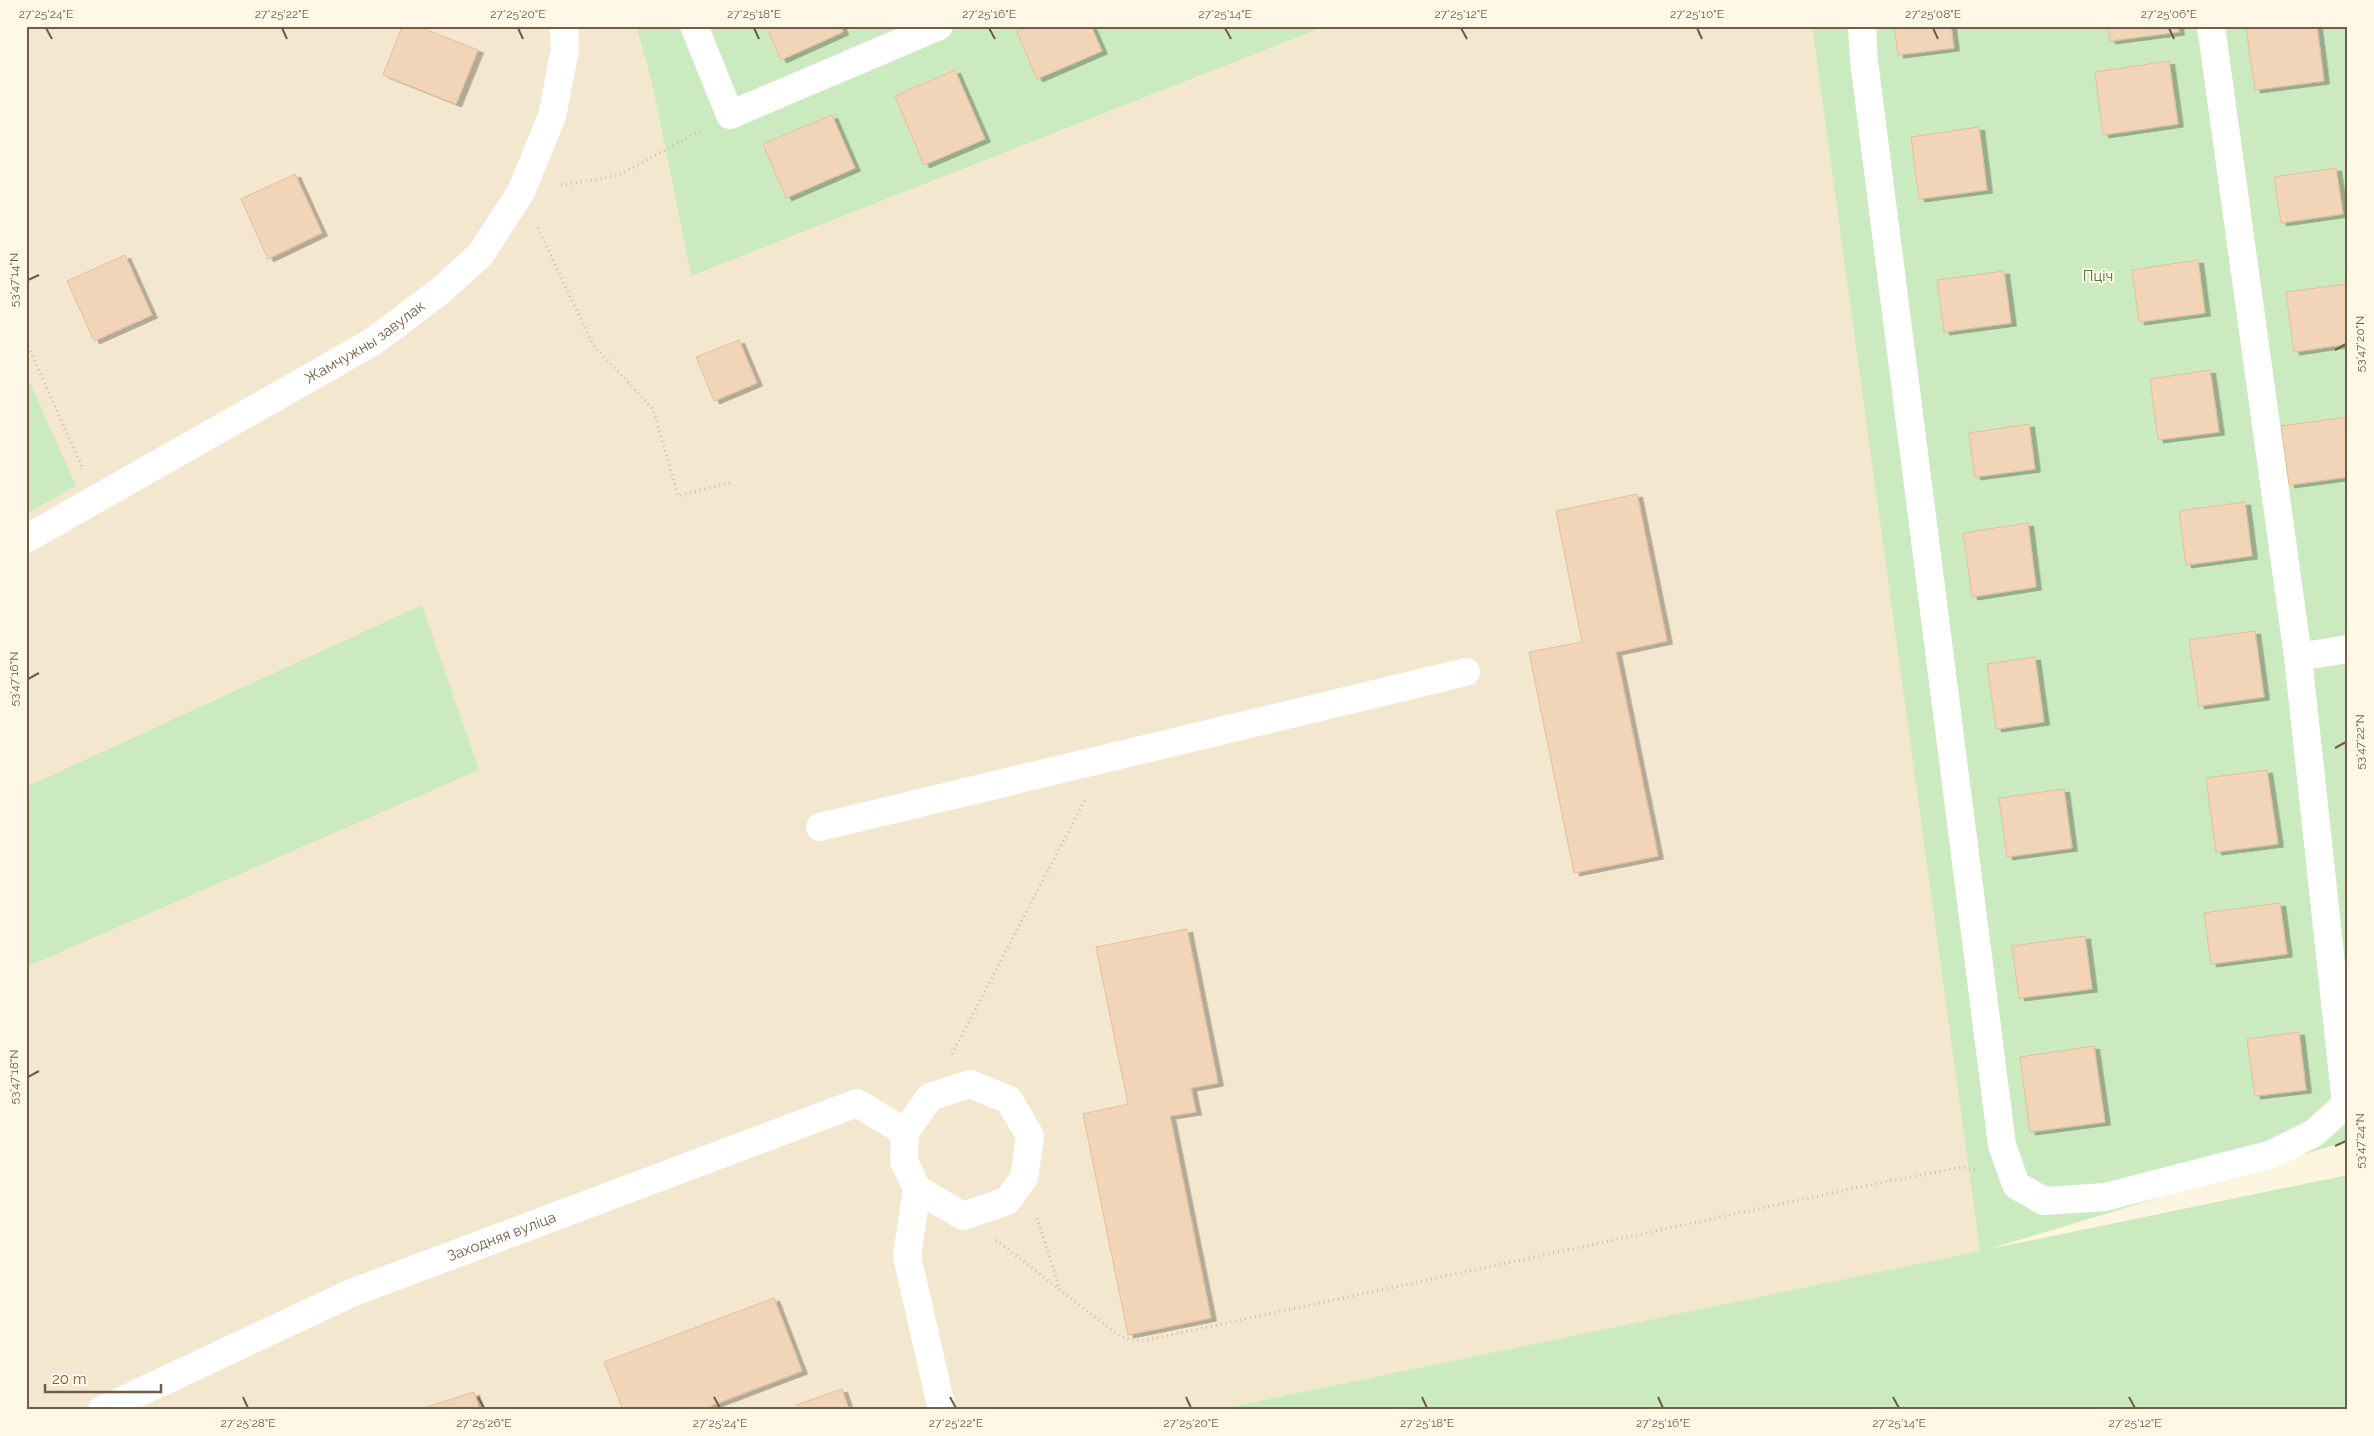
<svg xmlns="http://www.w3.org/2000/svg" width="2374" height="1436" viewBox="0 0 2374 1436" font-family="Raleway,sans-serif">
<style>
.residential{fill:#f4e7cf}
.green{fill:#cceabf}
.building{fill:#f2d5b8;stroke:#e5be98;filter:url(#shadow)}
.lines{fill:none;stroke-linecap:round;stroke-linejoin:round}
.path{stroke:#d6b99b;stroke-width:3;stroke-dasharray:1 4;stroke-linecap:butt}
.minor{stroke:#fff;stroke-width:28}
.ticks{fill:none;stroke:#735c47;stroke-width:2}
.labels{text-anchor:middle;stroke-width:4;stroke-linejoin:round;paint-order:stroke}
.park-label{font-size:15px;fill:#4b7940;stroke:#fff8e7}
.street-label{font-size:15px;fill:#735c47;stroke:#fff8e7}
.neatline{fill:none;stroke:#735c47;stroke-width:2}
.ticks-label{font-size:12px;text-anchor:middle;fill:#735c47}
</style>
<defs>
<filter id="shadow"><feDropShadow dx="5.5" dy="3" stdDeviation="0" flood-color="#0004"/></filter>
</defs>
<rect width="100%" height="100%" fill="#fcf5e0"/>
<path class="residential" d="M 26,26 L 636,26 L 652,83 L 691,276 L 1326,26 L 1812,26 L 1981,1251 L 1216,1410 L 26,1410 Z"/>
<path class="green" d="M 636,26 L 1326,26 L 691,276 L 652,83 Z
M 1812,26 L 2348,26 L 2348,1141 L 1989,1249 L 2348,1175 L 2348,1410 L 1216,1410 L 1980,1251 Z
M 26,374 L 76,486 L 26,514 Z
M 422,605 L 479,770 L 26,967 L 26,787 Z"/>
<path class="building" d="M 402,26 L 417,26 L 478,50 L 456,104 L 383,75 Z
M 766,26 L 841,26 L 843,32 L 781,60 Z
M 1030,26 L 1091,26 L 1102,51 L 1037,79 L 1017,32 Z
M 1894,26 L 1951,26 L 1954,48 L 1898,55 Z
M 2108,26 L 2178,26 L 2179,32 L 2110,41 Z
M 2261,26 L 2317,26 L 2324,81 L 2255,90 L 2246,28 Z
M 2169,61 L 2178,124 L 2103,135 L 2095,72 Z
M 955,70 L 985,139 L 924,165 L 895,96 Z
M 832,115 L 855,168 L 786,198 L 763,144 Z
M 1979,127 L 1987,190 L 1919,199 L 1911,137 Z
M 2336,168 L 2343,214 L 2281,223 L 2274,177 Z
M 295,174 L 322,233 L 268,259 L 241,199 Z
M 125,255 L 152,315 L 94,341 L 67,281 Z
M 2198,260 L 2205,313 L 2139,322 L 2132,270 Z
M 2004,271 L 2011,323 L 1944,332 L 1937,280 Z
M 2347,284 L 2348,344 L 2294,352 L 2286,292 Z
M 739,340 L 757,383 L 714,401 L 696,357 Z
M 2210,370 L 2219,432 L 2158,440 L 2150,379 Z
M 2348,417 L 2348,477 L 2289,485 L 2281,426 Z
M 2029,424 L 2035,469 L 1975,477 L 1969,433 Z
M 1637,494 L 1667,641 L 1616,652 L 1658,856 L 1574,873 L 1529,652 L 1582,642 L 1556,511 Z
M 2245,502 L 2252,556 L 2186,565 L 2179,511 Z
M 2028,523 L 2036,587 L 1972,597 L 1963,533 Z
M 2255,631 L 2264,697 L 2199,706 L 2189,640 Z
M 2035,657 L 2044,722 L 1996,729 L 1987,664 Z
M 2267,770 L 2278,844 L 2216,852 L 2206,778 Z
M 2064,789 L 2072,848 L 2007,857 L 1999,798 Z
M 2280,903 L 2287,954 L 2211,964 L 2204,913 Z
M 1187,929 L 1218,1083 L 1191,1088 L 1196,1112 L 1170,1116 L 1211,1318 L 1128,1335 L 1083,1114 L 1128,1104 L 1096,947 Z
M 2085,936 L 2092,989 L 2019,998 L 2012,946 Z
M 2299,1032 L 2306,1090 L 2255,1096 L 2247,1039 Z
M 2094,1046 L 2105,1122 L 2030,1132 L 2020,1057 Z
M 774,1298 L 802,1371 L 700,1410 L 623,1410 L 604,1362 Z
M 842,1389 L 849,1410 L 797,1410 L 796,1405 Z
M 474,1392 L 480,1410 L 417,1410 Z"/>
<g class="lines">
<path class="path" d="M 561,185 L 617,176 L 700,131
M 538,228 L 593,345 L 653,409 L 678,496 L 730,483
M 26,342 L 83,469
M 952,1054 L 1086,798
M 1037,1218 L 1059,1286
M 996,1240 L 1118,1335 L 1130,1340 L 1147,1340 L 1884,1182 L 1962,1167 L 1975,1170"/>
<g class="minor">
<path d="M 694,26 L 730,115 L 939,26"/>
<path d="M 1862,26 L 1864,61 L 2002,1145 L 2016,1185 L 2044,1201 L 2105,1197 L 2272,1154 L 2314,1133 L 2346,1104 L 2298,657 L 2348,649"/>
<path d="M 2211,26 L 2298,657"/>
<path id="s1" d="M 26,539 L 374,341 L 440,291 L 480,255 L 521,192 L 552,116 L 565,50 L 564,26"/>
<path d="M 820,827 L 1466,672"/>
<path d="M 970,1084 L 1009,1100 L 1030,1136 L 1024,1178 L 1007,1201 L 963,1216 L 917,1189 L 904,1161 L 905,1132 L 930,1097 Z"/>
<path d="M 917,1189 L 907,1256 L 942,1410"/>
<path id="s2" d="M 102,1410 L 349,1294 L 857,1103 L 905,1132"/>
</g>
</g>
<path class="ticks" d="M 46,28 L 52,39M 282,28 L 287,39M 518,28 L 523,39M 754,28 L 759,39M 989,28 L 995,39M 1225,28 L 1231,39M 1461,28 L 1467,39M 1697,28 L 1702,39M 1933,28 L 1938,39M 2169,28 L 2174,39M 28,280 L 39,275M 2335,350 L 2346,344M 28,679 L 39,673M 2335,748 L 2346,742M 28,1077 L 39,1071M 2335,1146 L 2346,1141M 243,1397 L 248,1408M 478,1397 L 484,1408M 714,1397 L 720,1408M 950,1397 L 956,1408M 1186,1397 L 1191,1408M 1422,1397 L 1427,1408M 1658,1397 L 1663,1408M 1893,1397 L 1899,1408M 2129,1397 L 2135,1408"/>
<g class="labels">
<g class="park-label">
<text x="2098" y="281">Пціч</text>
</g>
<g class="street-label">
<text dy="5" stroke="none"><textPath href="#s1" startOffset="392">Жамчужны завулак</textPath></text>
<text dy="5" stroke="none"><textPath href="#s2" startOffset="436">Заходняя вуліца</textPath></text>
</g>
</g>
<rect width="2374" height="1436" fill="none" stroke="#fff8e7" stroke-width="55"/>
<path d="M45 1384v8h116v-8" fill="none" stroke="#735c47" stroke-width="2.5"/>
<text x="52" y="1384" font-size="15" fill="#735c47" stroke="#fff8e7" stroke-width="4" paint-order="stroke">20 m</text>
<rect x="28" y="28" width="2318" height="1380" class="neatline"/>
<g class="ticks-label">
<text x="46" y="18">27°25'24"E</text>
<text x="282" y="18">27°25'22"E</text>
<text x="518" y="18">27°25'20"E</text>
<text x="754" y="18">27°25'18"E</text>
<text x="989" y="18">27°25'16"E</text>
<text x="1225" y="18">27°25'14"E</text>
<text x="1461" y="18">27°25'12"E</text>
<text x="1697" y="18">27°25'10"E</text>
<text x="1933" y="18">27°25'08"E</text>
<text x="2169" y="18">27°25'06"E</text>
<text transform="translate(14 280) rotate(-90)" y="4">53°47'14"N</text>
<text transform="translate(2360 344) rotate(-90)" y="4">53°47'20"N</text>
<text transform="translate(14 679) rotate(-90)" y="4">53°47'16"N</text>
<text transform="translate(2360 742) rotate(-90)" y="4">53°47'22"N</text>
<text transform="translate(14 1077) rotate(-90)" y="4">53°47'18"N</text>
<text transform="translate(2360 1141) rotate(-90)" y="4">53°47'24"N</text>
<text x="248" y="1427">27°25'28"E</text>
<text x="484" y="1427">27°25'26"E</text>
<text x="720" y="1427">27°25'24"E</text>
<text x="956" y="1427">27°25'22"E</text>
<text x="1191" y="1427">27°25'20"E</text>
<text x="1427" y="1427">27°25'18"E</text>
<text x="1663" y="1427">27°25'16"E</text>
<text x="1899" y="1427">27°25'14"E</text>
<text x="2135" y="1427">27°25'12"E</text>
</g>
</svg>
